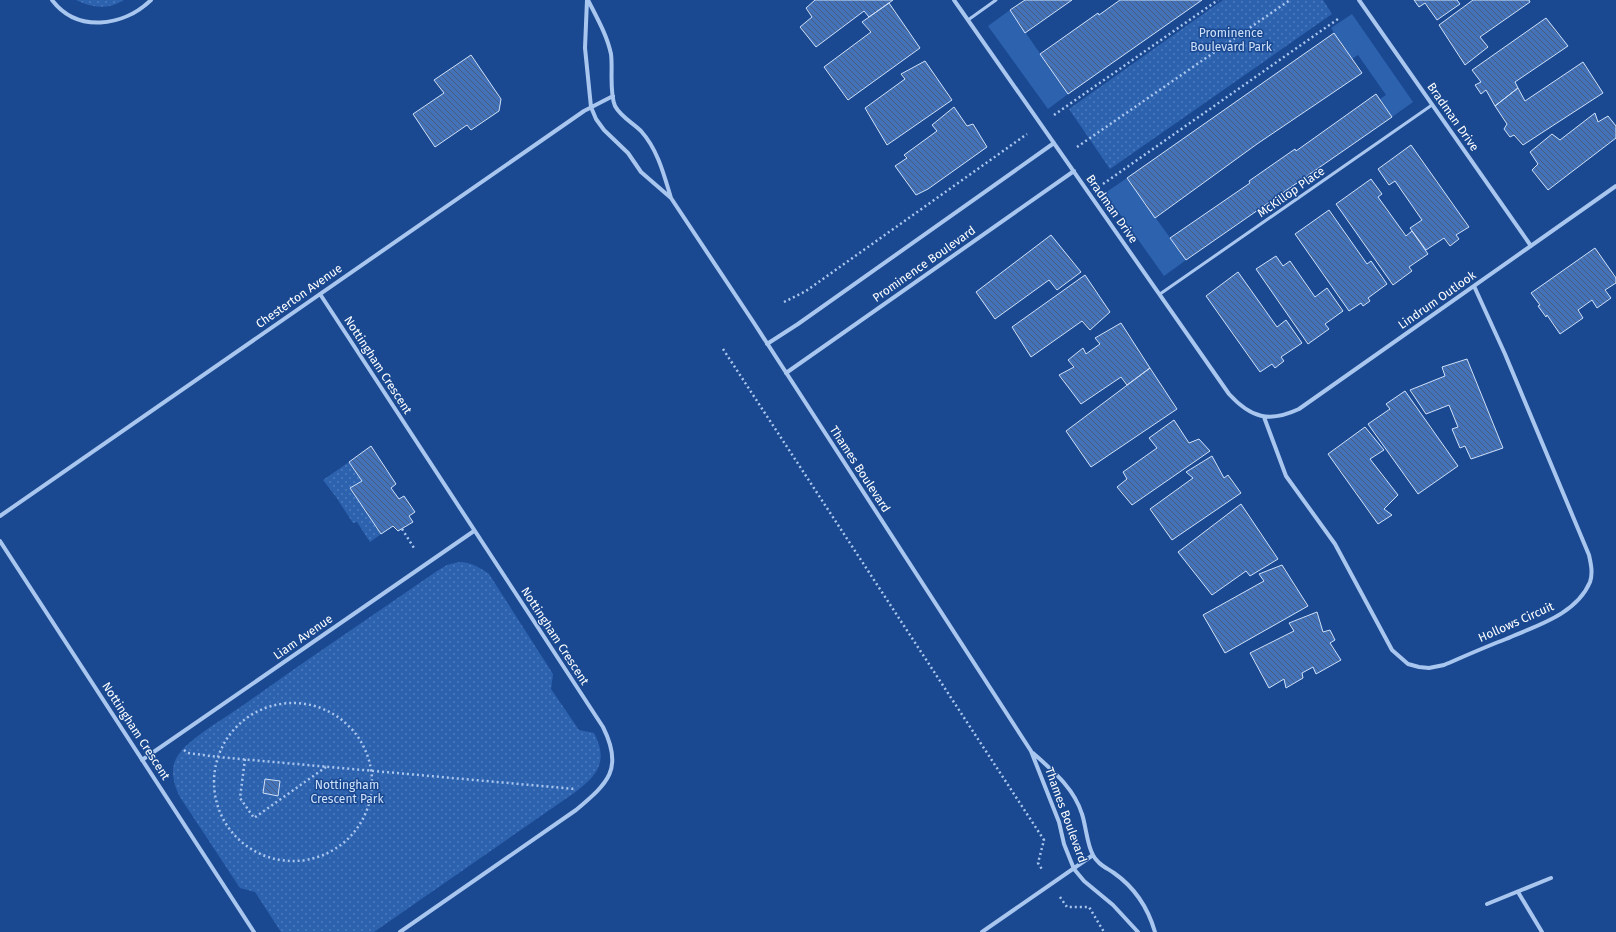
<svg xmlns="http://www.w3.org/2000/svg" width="1616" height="932" viewBox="0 0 1616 932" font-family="'Fira Sans',sans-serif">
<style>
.grass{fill:#2d62af}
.park{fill:url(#park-dots)}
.building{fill:url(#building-back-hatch);stroke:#cfe1fa}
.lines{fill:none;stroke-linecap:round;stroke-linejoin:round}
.path{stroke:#a9c6ef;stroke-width:2.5;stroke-dasharray:2 3;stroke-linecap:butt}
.service{stroke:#a9c6ef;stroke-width:3}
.minor{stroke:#a9c6ef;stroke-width:4}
.labels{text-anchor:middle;stroke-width:3;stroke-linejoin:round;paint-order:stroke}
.park-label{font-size:12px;fill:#cfe1fa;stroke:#1a4991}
.street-label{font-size:12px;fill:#fff;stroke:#1a4991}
</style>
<defs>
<pattern id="park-dots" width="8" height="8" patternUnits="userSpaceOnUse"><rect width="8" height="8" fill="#2d62af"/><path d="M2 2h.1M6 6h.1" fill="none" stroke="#4c7abb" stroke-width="1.8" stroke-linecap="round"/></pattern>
<pattern id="building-back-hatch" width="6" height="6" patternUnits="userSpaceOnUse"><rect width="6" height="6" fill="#4372b9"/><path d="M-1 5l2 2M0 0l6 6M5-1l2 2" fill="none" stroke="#485d7d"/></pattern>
</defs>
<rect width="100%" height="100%" fill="#1a4991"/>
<path class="grass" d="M 1010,10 L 1068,94 L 1048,109 L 988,26 Z
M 1352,14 L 1413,102 L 1392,117 L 1380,99 L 1386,95 L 1358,55 L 1352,59 L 1331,28 Z
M 1127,178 L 1186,260 L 1164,276 L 1105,193 Z"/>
<path class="park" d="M 76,0 L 124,0 C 108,10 92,8 76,0 Z
M 1223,0 L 1323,0 L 1332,14 L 1110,169 L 1069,109 Z
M 349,462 L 362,481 L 351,488 L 381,534 L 370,542 L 357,522 L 353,523 L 336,497 L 323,480 Z
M 459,562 C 471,562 479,567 489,574 L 553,674 L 551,689 L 579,730 L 594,733 C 609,762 597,776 574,793 L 374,932 L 281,932 L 255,892 L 240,888 L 180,797 C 173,783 169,767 179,754 C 190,738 225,718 242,706 C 306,660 372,616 437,571 L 447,565 Z"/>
<path class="building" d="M 815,0 L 893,0 L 869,17 L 864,11 L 816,47 L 800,27 L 812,17 L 806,8 Z
M 1025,0 L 1072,0 L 1025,33 L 1010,10 Z
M 1120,0 L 1202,0 L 1068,94 L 1040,54 L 1098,13 L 1099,15 Z
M 1414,0 L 1457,0 L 1460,4 L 1437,20 L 1425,3 L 1419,7 Z
M 1473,0 L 1529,0 L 1530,2 L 1480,37 L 1488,47 L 1465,65 L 1439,25 Z
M 889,3 L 920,48 L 848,100 L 824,67 L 871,32 L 862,22 Z
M 1546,18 L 1568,46 L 1515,82 L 1518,88 L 1495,106 L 1486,90 L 1481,94 L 1475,85 L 1481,82 L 1472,70 Z
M 1334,33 L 1362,73 L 1257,144 L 1155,218 L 1127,178 Z
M 471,55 L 501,99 L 499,111 L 471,130 L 467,125 L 435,147 L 413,114 L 444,93 L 434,80 Z
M 925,61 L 952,100 L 887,145 L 865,108 L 905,79 L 901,74 Z
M 1583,62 L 1603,93 L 1523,145 L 1514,135 L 1510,137 L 1504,129 L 1507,124 L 1495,106 L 1518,88 L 1525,101 Z
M 1376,94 L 1392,117 L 1186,260 L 1170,238 L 1250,183 L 1249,181 L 1295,149 L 1296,151 Z
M 954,107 L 967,126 L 973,124 L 987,147 L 928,189 L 916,195 L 895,166 L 907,158 L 904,155 L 937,131 L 932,125 Z
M 1595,113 L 1598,122 L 1608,116 L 1616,126 L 1616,138 L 1548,190 L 1532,170 L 1538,164 L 1530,152 L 1552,134 L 1560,140 Z
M 1411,145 L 1469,227 L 1456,235 L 1459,239 L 1450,246 L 1444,238 L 1426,250 L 1410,228 L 1422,220 L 1395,181 L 1389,185 L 1378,169 Z
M 1371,179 L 1382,194 L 1378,197 L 1406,236 L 1412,231 L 1428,254 L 1409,267 L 1412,271 L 1393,285 L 1336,204 Z
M 1329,210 L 1367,264 L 1371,261 L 1387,284 L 1368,298 L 1370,301 L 1363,306 L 1361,303 L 1349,311 L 1295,234 Z
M 1051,235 L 1081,272 L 1057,290 L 1049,280 L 995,319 L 976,292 Z
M 1595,248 L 1616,278 L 1616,283 L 1605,290 L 1611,298 L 1597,308 L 1592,300 L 1578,310 L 1583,318 L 1560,334 L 1547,315 L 1546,317 L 1538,306 L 1540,305 L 1531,293 Z
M 1276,256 L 1283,266 L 1290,261 L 1315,297 L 1327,288 L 1343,311 L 1325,324 L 1329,329 L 1308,344 L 1256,269 Z
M 1238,272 L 1277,327 L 1286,320 L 1302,343 L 1281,357 L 1284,361 L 1275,368 L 1272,364 L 1260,372 L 1206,296 Z
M 1085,275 L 1110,312 L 1090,330 L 1082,321 L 1031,357 L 1012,327 Z
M 1121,323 L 1150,368 L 1127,385 L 1121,377 L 1081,404 L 1059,375 L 1074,367 L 1068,360 L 1083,348 L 1086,354 L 1100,344 L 1095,338 Z
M 1467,359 L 1503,448 L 1471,459 L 1465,446 L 1460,448 L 1452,429 L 1458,427 L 1449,405 L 1426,414 L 1410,390 L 1445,376 L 1442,367 Z
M 1150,368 L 1177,409 L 1091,467 L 1066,431 Z
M 1405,391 L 1458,466 L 1418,494 L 1368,424 L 1390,409 L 1386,404 Z
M 1174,420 L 1189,443 L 1199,439 L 1210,451 L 1132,505 L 1117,487 L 1127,479 L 1123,472 L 1157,448 L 1149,438 Z
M 1365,427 L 1384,450 L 1370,459 L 1398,495 L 1384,509 L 1392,515 L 1378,524 L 1328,454 Z
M 371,446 L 396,484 L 391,488 L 399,499 L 404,496 L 415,512 L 409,516 L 413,522 L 398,531 L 393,526 L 381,534 L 350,488 L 362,481 L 349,462 Z
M 1212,456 L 1224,478 L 1228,475 L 1241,493 L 1172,540 L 1150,509 L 1193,478 L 1186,472 Z
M 1241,504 L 1278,559 L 1250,576 L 1246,571 L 1212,595 L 1178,552 Z
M 1282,565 L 1308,606 L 1225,653 L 1203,615 L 1264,581 L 1259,574 Z
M 1317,612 L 1323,632 L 1330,630 L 1335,640 L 1330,643 L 1341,660 L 1316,674 L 1313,667 L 1302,673 L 1303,678 L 1286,688 L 1284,679 L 1269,688 L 1250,653 L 1294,631 L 1289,623 Z
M 265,779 L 280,781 L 278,796 L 263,793 Z"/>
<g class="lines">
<path class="path" d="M 1054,115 L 1218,0
M 1077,147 L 1290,0
M 1103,184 L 1338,19
M 784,302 L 806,291 L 1027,134
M 723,349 L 1044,840 L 1038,863 L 1043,871
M 402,529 L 414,548
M214 782a79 79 0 1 1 158 0a79 79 0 1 1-158 0Z
M 184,750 L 188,753 L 218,757 L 575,789
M 245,759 L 240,798 L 254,818 L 326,767
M 1060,897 L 1067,907 L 1089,907 L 1104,932"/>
<path class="service" d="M 968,20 L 996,0
M 1160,294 L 1432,105"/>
<path class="minor" d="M 52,0 C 77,33 123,27 151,0
M 587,0 L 585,48 L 591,107 L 596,119 L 604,130 L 628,153 L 641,172 L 671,198 L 754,323 L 1031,751 L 1059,822 L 1064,844 L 1074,869 L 1084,881 L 1113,905 L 1138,932
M 588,0 C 597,18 607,35 611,54 C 613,69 609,92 615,106 C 621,117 633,123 641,131 C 658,150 664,175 671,198
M 954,0 L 1229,394 C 1251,418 1269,423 1299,409 L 1616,186
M 1359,0 L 1531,246
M 320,294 L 603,727 C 624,769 608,783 576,810 L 400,932
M 767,344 L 798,324 L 1054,143
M 786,373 L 1074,171
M 1264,417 L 1286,476 L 1335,544 L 1392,650 L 1408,664 L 1419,667 L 1429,668 L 1444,665 C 1465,656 1485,647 1506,639 C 1535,626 1576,615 1590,582 C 1593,573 1591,564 1589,555 L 1505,354 L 1474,286
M 0,516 L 584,111 L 613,96
M 0,541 L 254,932
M 1033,753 C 1053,771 1074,788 1082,814 C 1086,826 1087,845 1093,855 C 1097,864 1107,868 1114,873 C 1134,887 1148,908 1155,932
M 142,760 L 474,531
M 1518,892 L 1542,932
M 1487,904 L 1551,878
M 982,932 L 1093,855"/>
</g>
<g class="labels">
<g class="park-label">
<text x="1231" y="37">Prominence<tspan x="1231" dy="14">Boulevard Park</tspan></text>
<text x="347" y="789">Nottingham<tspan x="347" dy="14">Crescent Park</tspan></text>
</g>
<g class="street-label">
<text transform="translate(1453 117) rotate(55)" y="4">Bradman Drive</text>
<text transform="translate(1291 192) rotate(-35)" y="4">McKillop Place</text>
<text transform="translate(1112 209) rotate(55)" y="4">Bradman Drive</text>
<text transform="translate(924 264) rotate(-35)" y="4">Prominence Boulevard</text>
<text transform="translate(299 296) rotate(-35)" y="4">Chesterton Avenue</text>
<text transform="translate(1437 300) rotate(-35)" y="4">Lindrum Outlook</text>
<text transform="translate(378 365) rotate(57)" y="4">Nottingham Crescent</text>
<text transform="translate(860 469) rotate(57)" y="4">Thames Boulevard</text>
<text transform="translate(1516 622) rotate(-24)" y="4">Hollows Circuit</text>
<text transform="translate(555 636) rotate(57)" y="4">Nottingham Crescent</text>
<text transform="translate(303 637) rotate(-35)" y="4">Liam Avenue</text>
<text transform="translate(136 731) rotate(57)" y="4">Nottingham Crescent</text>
<text transform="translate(1066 815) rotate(70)" y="4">Thames Boulevard</text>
</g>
</g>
</svg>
